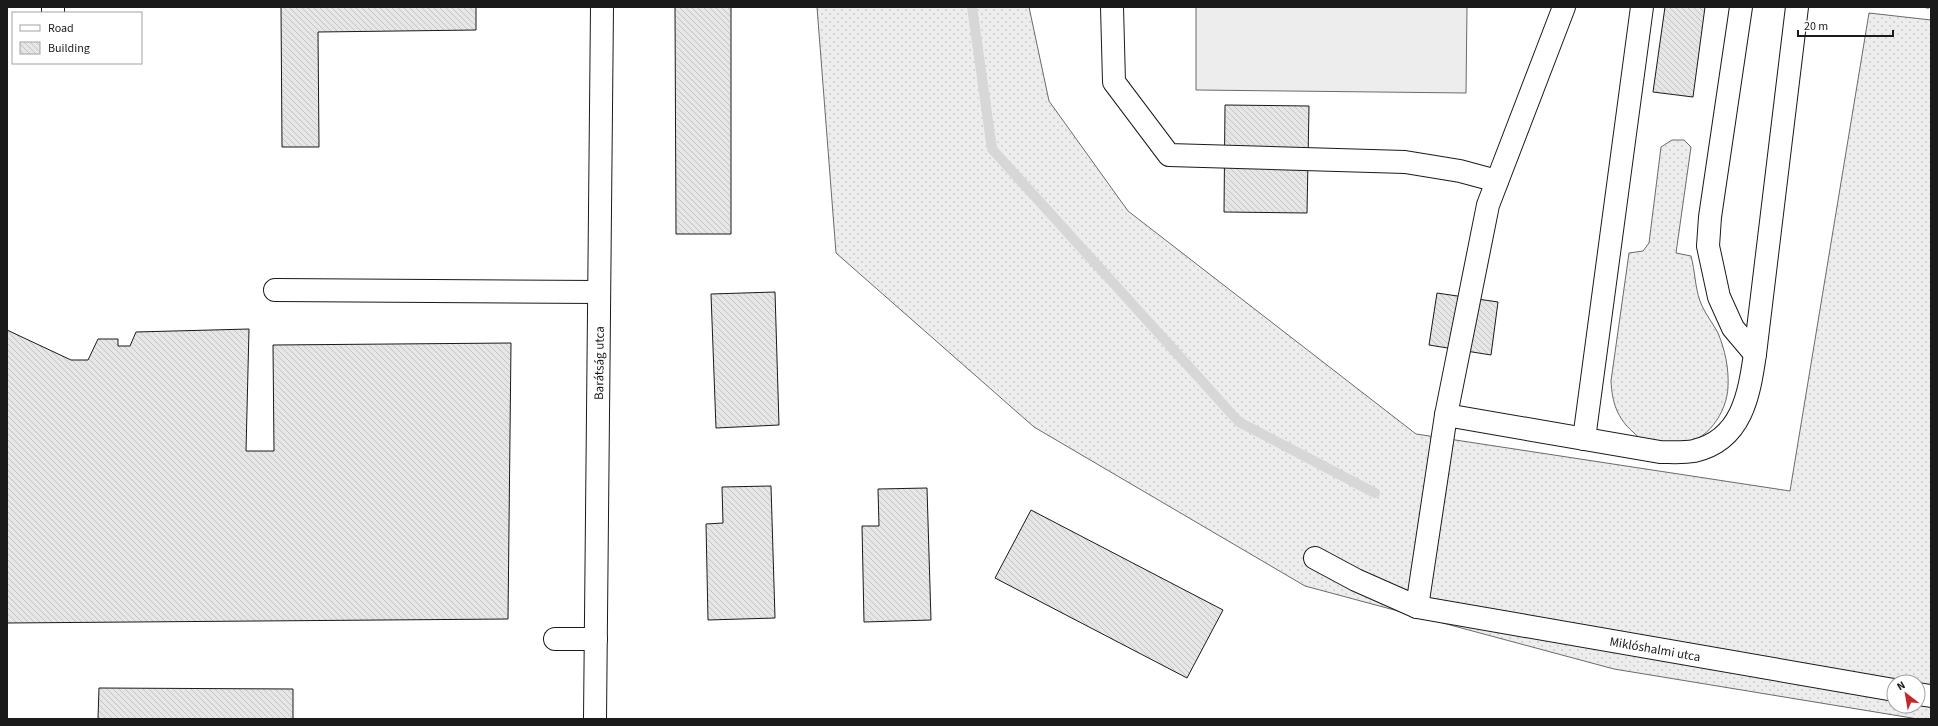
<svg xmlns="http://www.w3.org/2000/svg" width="1938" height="726" viewBox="0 0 1938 726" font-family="'Source Sans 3',sans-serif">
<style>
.grass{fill:url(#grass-dots);stroke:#6a6a6a;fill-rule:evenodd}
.built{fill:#ededed;stroke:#6a6a6a}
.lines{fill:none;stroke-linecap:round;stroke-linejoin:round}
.stream{stroke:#d7d7d7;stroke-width:10}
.building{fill:url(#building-back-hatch);stroke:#1a1a1a}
.minor-casing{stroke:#1a1a1a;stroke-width:24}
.path{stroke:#5f5f5f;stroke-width:2.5;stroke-dasharray:3 2;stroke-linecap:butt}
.minor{stroke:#fff;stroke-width:22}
.labels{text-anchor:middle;stroke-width:3;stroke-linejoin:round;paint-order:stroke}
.street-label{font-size:13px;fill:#1a1a1a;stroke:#fff}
</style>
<defs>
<pattern id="grass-dots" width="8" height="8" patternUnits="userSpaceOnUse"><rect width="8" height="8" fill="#ededed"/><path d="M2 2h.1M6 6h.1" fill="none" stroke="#cbcbcb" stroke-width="1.8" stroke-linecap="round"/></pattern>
<pattern id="building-back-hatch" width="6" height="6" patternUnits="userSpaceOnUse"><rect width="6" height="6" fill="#e6e6e6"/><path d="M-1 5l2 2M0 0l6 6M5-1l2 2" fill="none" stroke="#c5c5c5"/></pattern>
</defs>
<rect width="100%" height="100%" fill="#fff"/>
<path class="grass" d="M 817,7 L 1029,7 L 1049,101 L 1128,211 L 1416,434 L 1790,491 L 1869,13 L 1931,20 L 1931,719 L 1918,719 L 1614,669 L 1305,586 L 1034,427 L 836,253 ZM 1894,682 L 1918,682 L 1918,706 L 1894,706 Z
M 1672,140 L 1684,140 L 1691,147 L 1676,253 L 1691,256 C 1695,271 1695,287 1700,301 C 1704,312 1712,322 1718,333 C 1725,350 1729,368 1728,387 C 1727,412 1707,443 1679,444 C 1673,444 1666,443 1660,442 C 1655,441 1647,442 1642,440 C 1639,439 1636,434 1633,432 C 1617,418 1612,402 1611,381 L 1629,253 L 1643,251 L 1649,243 L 1661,147 Z"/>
<path class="built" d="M 1196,7 L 1467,7 L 1466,93 L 1196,90 Z"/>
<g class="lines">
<path class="stream" d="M 972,7 L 992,149 L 1239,422 L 1375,493"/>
</g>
<path class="building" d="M 281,7 L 476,7 L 476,30 L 318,32 L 319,147 L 282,147 Z
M 675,7 L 731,7 L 731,234 L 676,234 Z
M 1665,7 L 1705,7 L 1693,97 L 1653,92 Z
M 1225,105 L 1309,106 L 1307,213 L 1224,212 Z
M 775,292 L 779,425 L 716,428 L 711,294 Z
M 1437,293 L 1498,302 L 1491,355 L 1429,345 Z
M 249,329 L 246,451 L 274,451 L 273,345 L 511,343 L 508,619 L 7,623 L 7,330 L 71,360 L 88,360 L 98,339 L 118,339 L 118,346 L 130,346 L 136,332 Z
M 771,486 L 775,618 L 708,620 L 706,524 L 723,523 L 722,487 Z
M 927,488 L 931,620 L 864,622 L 862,526 L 879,526 L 878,489 Z
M 1031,510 L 1223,610 L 1187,678 L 995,578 Z
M 99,688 L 293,689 L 293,719 L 98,719 Z"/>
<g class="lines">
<g class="minor-casing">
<g id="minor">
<path d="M 1112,7 L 1114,82 L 1169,155 L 1405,162 L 1460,171 L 1497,181"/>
<path d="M 1741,7 L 1710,217 L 1708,246 L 1719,297 L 1733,328 L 1755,354"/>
<path d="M 53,13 L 53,7"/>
<path d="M 275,290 L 599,292"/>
<path d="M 1446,415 L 1488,205 L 1564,7"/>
<path d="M 1584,439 L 1642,7"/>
<path id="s1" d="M 1315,558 L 1356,580 L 1417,607 L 1894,690"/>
<path d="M 1417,607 L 1446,415 L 1660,452 C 1671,452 1683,453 1694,451 C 1742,440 1749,395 1755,354 L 1797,7"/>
<path d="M 555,639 L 596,639"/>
<path d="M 1918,694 L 1931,696"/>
<path id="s2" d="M 595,719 L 602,7"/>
</g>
</g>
<path class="path" d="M 1926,7 L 1931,8"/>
<use href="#minor" class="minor"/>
</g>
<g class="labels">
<g class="street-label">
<text dy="5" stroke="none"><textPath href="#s2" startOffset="356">Barátság utca</textPath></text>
<text dy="5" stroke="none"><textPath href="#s1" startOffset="355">Miklóshalmi utca</textPath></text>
</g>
</g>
<rect width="1938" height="726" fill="none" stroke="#1a1a1a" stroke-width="16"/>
<rect x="12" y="12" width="130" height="52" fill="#ffffff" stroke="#a3a3a3"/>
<rect x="20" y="25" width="20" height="6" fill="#ffffff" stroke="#a3a3a3"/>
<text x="48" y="32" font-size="12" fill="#1a1a1a">Road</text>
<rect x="20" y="42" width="20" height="12" fill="url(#building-back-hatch)" stroke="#a3a3a3"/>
<text x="48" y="52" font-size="12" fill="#1a1a1a">Building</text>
<g transform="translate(1906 694) rotate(329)"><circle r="19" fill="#ffffff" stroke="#a3a3a3"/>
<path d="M0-3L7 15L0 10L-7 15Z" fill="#c62828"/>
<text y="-6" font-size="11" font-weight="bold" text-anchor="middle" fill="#1a1a1a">N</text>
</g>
<path d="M1798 30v6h95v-6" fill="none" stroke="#1a1a1a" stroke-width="2"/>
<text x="1804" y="30" font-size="12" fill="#1a1a1a" stroke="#ffffff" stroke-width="3" paint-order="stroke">20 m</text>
</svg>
